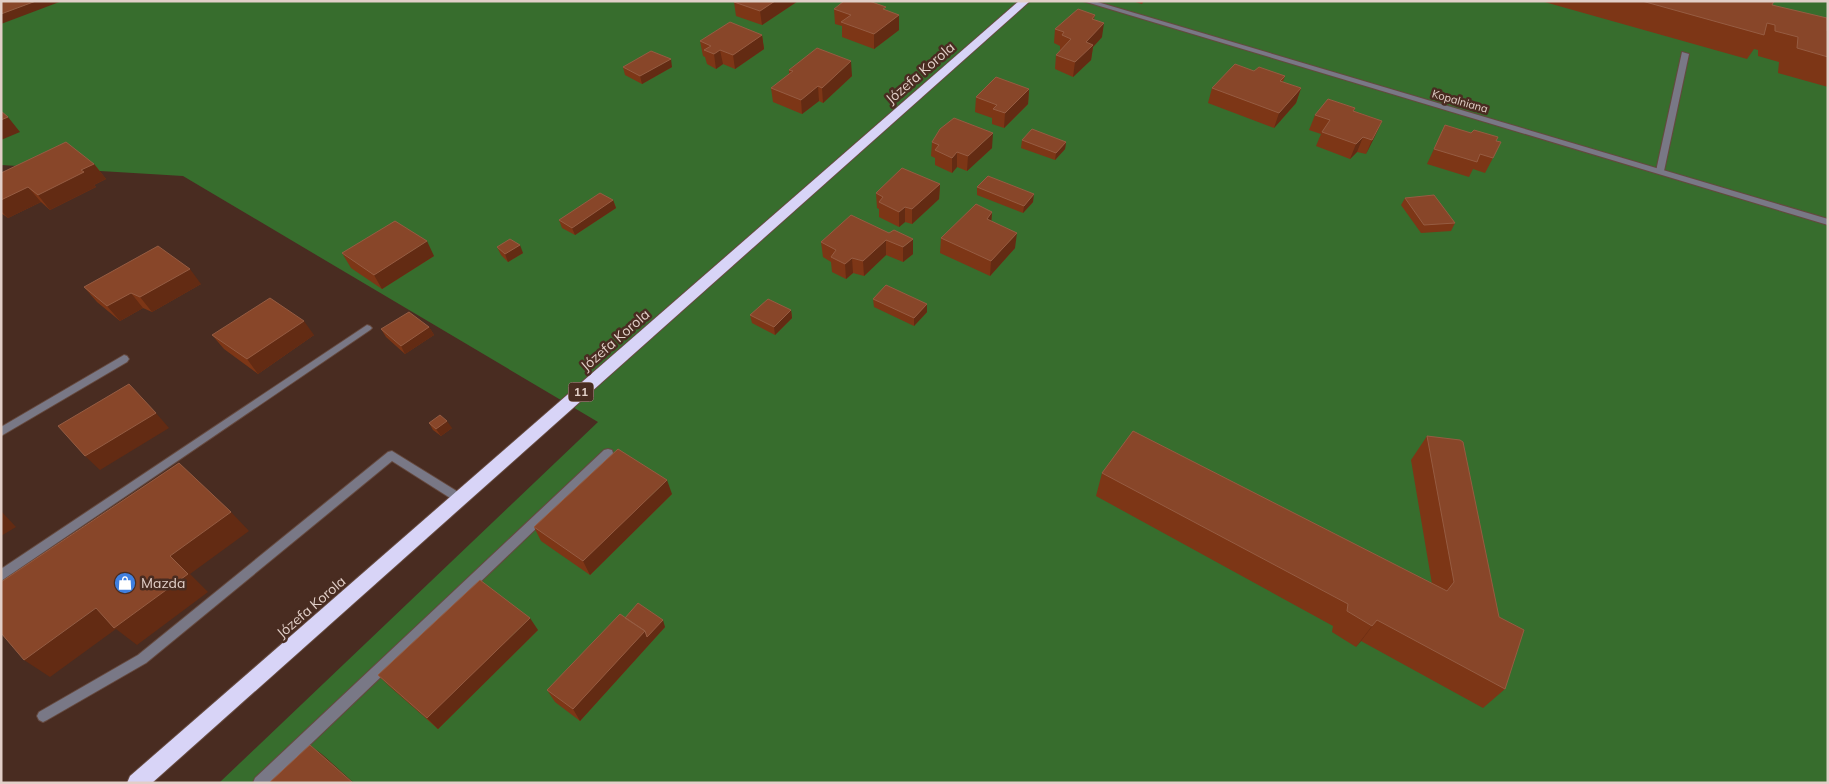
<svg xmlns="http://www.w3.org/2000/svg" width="1829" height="784" viewBox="0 0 1829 784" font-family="Mulish,sans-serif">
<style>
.green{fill:#376d2d}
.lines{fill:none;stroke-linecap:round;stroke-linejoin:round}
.lane-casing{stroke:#65493f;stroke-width:2}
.street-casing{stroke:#65493f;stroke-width:2}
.highway-casing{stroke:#65493f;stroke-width:2}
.lane{fill:#797886;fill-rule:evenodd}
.street{fill:#797886;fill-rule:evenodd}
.highway{fill:#d8d4f7;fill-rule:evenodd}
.wall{fill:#7d3616}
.shaded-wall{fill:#632b13}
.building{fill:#884629;stroke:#965c42}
.labels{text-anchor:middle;stroke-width:5;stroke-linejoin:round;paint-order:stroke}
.far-street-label{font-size:11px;fill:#e2cfc8;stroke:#492c21}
.shield{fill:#492c21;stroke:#b49e96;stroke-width:1}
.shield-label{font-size:12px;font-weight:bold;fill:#e2cfc8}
.street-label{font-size:14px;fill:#e2cfc8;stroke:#492c21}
.poi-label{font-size:14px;fill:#e2cfc8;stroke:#492c21;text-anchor:start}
</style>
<rect width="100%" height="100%" fill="#492c21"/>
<path class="green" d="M 1,1 L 1828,1 L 1828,783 L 219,783 L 598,422 L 183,176 L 1,165 Z"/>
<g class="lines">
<g class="lane-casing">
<path id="lane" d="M 1682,52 L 1689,54 L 1664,171 L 1660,174 L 1656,171 Z
M 367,325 L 370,326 L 372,328 L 370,330 L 1,581 L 1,569 Z
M 124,355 L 127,356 L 129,359 L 127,362 L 1,436 L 1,427 Z
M 608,449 L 612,450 L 613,453 L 612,456 L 270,783 L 253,783 L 255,778 L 604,450 Z
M 392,451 L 463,495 L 464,498 L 463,501 L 459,503 L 455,501 L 392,461 L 146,663 L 47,720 L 43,722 L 39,720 L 37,716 L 39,712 L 138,655 L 388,452 Z"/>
</g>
<g class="street-casing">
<path id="street" d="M 1083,1 L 1094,1 L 1828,219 L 1828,225 Z"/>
</g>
<g class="highway-casing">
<path id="highway" d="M 1019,1 L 1030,1 L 152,783 L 127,783 L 130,776 Z"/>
</g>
<use href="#lane" class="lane"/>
<use href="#street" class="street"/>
<use href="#highway" class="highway"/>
</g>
<path class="wall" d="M 798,1 L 762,25 L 736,16 L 734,2 Z
M 1132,1 L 1144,1 L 1142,4 Z
M 1541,1 L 1774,1 L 1772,5 L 1828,31 L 1828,87 L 1778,73 L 1779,62 L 1758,56 L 1758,50 L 1754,49 L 1747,59 Z
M 834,9 L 886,10 L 899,30 L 874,49 L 842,37 L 842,26 L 835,24 Z
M 1095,15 L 1094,19 L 1102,37 L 1093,47 L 1091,60 L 1073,77 L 1055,69 L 1056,55 L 1061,50 L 1060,50 L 1060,46 L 1054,43 L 1055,29 Z
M 762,35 L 764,49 L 735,69 L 723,64 L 716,69 L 707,64 L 705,57 L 703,56 L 700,41 Z
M 623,67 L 672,67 L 642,84 L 625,75 Z
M 789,70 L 852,76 L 823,103 L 819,101 L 802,114 L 773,102 L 771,88 L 789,74 Z
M 1254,71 L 1285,76 L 1283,82 L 1301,88 L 1296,103 L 1274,128 L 1208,103 L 1212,88 Z
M 1029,89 L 1028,104 L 1004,128 L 992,124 L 992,118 L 975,112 L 976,97 Z
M 1355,108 L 1354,111 L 1382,121 L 1375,136 L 1366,154 L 1357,152 L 1350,159 L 1316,146 L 1321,134 L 1309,130 L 1315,115 Z
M 1445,125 L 1496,141 L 1493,158 L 1485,173 L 1473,169 L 1469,177 L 1427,164 Z
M 1022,140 L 1066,142 L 1065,149 L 1055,160 L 1021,148 Z
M 932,142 L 992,148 L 967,171 L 957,167 L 952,173 L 935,165 L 935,158 L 931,156 Z
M 94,164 L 106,179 L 94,185 L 96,187 L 50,210 L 41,202 L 8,218 L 1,213 L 1,173 Z
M 940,184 L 939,199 L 912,224 L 905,222 L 899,227 L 879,217 L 879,209 L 877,208 L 876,193 Z
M 977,187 L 1033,202 L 1023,213 L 977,195 Z
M 1405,198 L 1455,223 L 1451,231 L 1421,233 L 1401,205 Z
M 613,200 L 616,208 L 575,235 L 562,228 L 559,220 Z
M 992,212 L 991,221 L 1015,248 L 990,276 L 940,253 L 941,238 Z
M 889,233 L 913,254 L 903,262 L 886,255 L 864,276 L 853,273 L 846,279 L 832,272 L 831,262 L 823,257 L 821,242 Z
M 497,247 L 523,253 L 508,262 L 501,255 Z
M 342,253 L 434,256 L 382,289 L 351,268 Z
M 201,284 L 152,312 L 143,308 L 120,321 L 97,302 L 84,287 Z
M 873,299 L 927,304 L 927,312 L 914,326 L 874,307 Z
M 791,310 L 792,318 L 775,335 L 752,323 L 750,315 Z
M 429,327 L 434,335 L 405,354 L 386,337 L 381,329 Z
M 212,335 L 314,335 L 258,374 L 224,349 Z
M 429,423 L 452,428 L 441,436 L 433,430 Z
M 1427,436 L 1505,689 L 1483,708 L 1361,641 L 1356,647 L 1332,632 L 1333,626 L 1096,496 L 1102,473 L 1432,584 L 1411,460 Z
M 672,494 L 590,575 L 541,541 L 534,527 Z
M 625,618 L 665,627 L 580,721 L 555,702 L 547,690 Z
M 538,630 L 438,729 L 389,686 L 378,675 Z"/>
<path class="shaded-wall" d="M 36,1 L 62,1 L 1,24 L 1,14 Z
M 775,1 L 798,1 L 762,25 L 760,11 Z
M 899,15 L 899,30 L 874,49 L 874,34 Z
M 1104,23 L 1102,37 L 1093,47 L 1091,60 L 1073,77 L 1075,62 L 1086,42 Z
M 762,35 L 764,49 L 735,69 L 733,55 Z
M 720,50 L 723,64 L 716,69 L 714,54 Z
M 671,59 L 672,67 L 642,84 L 640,76 Z
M 851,61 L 852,76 L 823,103 L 822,88 Z
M 818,86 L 819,101 L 802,114 L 801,100 Z
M 1301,88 L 1296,103 L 1274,128 L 1279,113 Z
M 1029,89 L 1028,104 L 1004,128 L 1005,113 Z
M 8,117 L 20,132 L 1,140 L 1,120 Z
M 1382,121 L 1375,136 L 1366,154 L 1372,140 Z
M 993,133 L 992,148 L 967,171 L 968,156 Z
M 1363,137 L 1357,152 L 1350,159 L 1356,144 Z
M 1066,142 L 1065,149 L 1055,160 L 1056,153 Z
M 957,152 L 957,167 L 952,173 L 952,158 Z
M 94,164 L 106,179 L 94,185 L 96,187 L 50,210 L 38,195 L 81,170 Z
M 940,184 L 939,199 L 912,224 L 912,209 Z
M 28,187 L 41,202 L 8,218 L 1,211 L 1,200 Z
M 1034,194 L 1033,202 L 1023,213 L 1024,206 Z
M 613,200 L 616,208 L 575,235 L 572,228 Z
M 905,207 L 905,222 L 899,227 L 899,212 Z
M 992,212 L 991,226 L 987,219 Z
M 1017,233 L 1015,248 L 990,276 L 991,261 Z
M 913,239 L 913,254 L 903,262 L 903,247 Z
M 886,240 L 886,255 L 864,276 L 863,261 Z
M 427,241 L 434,256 L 382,289 L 374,275 Z
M 520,245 L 523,253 L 508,262 L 505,254 Z
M 852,258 L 853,273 L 846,279 L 845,264 Z
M 190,269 L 201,284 L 152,312 L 140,297 Z
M 131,293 L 143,308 L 120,321 L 107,306 Z
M 927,304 L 927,312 L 914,326 L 914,318 Z
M 791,310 L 792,318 L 775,335 L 774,327 Z
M 304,321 L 314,335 L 258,374 L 247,359 Z
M 429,327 L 434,335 L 405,354 L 401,346 Z
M 156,413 L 169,428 L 100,470 L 85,456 Z
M 447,421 L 452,428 L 441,436 L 436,429 Z
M 667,480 L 672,494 L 590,575 L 583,561 Z
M 1,511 L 16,527 L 1,536 Z
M 231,512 L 249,531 L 190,574 L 208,592 L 137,645 L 116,629 L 50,677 L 24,660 Z
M 530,618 L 538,630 L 438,729 L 427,718 Z
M 663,620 L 665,627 L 580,721 L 573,709 L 645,631 Z
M 1377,620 L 1361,641 L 1356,647 L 1372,626 Z
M 310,745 L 323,755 L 354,783 L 353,783 Z"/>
<path class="building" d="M 1,1 L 36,1 L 1,14 Z
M 735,1 L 775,1 L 760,11 L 734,2 Z
M 844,1 L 869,1 L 886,7 L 883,9 L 899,15 L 874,34 L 841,22 L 851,15 L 834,9 Z
M 1642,1 L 1774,1 L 1772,5 L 1827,18 L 1827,31 L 1828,31 L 1828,57 L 1797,48 L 1798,37 L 1775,31 L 1775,25 L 1767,23 L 1764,35 Z
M 1078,9 L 1095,15 L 1092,19 L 1104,23 L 1086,42 L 1093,45 L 1075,62 L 1056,55 L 1071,39 L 1062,35 L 1064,32 L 1055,29 Z
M 730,22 L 762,35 L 733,55 L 720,50 L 714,54 L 704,50 L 711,46 L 700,41 Z
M 817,48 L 851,61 L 822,88 L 818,86 L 801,100 L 771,88 L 793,71 L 789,70 Z
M 651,51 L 671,59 L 640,76 L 623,67 Z
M 1235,64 L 1254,71 L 1259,67 L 1285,76 L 1280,81 L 1301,88 L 1279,113 L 1212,88 Z
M 996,77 L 1029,89 L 1005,113 L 993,109 L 997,105 L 976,97 Z
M 1328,99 L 1355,108 L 1353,111 L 1382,121 L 1372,140 L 1363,137 L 1356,144 L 1322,132 L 1330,120 L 1315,115 Z
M 1,111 L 8,117 L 1,120 Z
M 954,118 L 993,133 L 968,156 L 957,152 L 952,158 L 935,150 L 939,145 L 932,142 L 940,129 Z
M 1445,125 L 1471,133 L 1474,130 L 1498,137 L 1496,141 L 1501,142 L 1493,158 L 1480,154 L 1477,162 L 1434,149 Z
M 1032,129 L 1066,142 L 1056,153 L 1022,140 Z
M 66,142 L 94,164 L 81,170 L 84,172 L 38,195 L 28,187 L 1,200 L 1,173 Z
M 902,168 L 940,184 L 912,209 L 905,207 L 899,212 L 879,202 L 883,197 L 876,193 Z
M 988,176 L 1034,194 L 1024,206 L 977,187 Z
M 600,193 L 613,200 L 572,228 L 559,220 Z
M 1434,195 L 1455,223 L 1424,225 L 1405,198 Z
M 976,204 L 992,212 L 987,219 L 1017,233 L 991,261 L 941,238 Z
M 851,215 L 889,233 L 894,230 L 913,239 L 903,247 L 886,240 L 863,261 L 852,258 L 845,264 L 831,257 L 836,250 L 821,242 Z
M 395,221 L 427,241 L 374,275 L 342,253 Z
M 510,239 L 520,245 L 505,254 L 497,247 Z
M 158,246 L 190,269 L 140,297 L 131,293 L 107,306 L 84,287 Z
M 886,285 L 927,304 L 914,318 L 873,299 Z
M 270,298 L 304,321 L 247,359 L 212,335 Z
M 768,299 L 791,310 L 774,327 L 750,315 Z
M 409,312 L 429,327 L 401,346 L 381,329 Z
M 129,384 L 156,413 L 85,456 L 58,426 Z
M 440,415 L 447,421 L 436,429 L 429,423 Z
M 1133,431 L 1447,591 L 1454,582 L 1427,436 L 1460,440 L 1463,442 L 1499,617 L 1524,630 L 1505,689 L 1377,620 L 1372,626 L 1347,611 L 1348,604 L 1102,473 Z
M 618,449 L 667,480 L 583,561 L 534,527 Z
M 179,463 L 231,512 L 170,556 L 188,574 L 114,628 L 96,608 L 24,660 L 1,633 L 1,582 Z
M 480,580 L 530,618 L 427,718 L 378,675 Z
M 638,603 L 663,620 L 647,637 L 645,631 L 625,618 Z
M 620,614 L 645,631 L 573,709 L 547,690 Z
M 310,745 L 353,783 L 269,783 Z"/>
<defs>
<g id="shop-disc" transform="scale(1.125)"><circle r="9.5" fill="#3f7fe0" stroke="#492c21"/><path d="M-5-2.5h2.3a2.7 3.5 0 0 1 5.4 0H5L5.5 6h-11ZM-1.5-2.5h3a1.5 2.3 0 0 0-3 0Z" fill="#fff"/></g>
</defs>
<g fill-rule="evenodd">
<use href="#shop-disc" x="125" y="583"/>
</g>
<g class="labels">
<g class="far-street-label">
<text transform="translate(1460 101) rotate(16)" y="4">Kopalniana</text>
</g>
<rect class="shield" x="568.5" y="382.5" width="25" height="19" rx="4"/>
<g class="shield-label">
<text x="581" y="396">11</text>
</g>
<g class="street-label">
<text transform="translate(920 73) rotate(-41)" y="5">Józefa Korola</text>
<text transform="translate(615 340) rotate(-41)" y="5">Józefa Korola</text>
<text transform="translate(311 607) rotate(-41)" y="5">Józefa Korola</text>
</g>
<g class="poi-label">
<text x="141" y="588">Mazda</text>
</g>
</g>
<rect width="1829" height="784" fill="none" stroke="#e2cfc8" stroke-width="5"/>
</svg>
